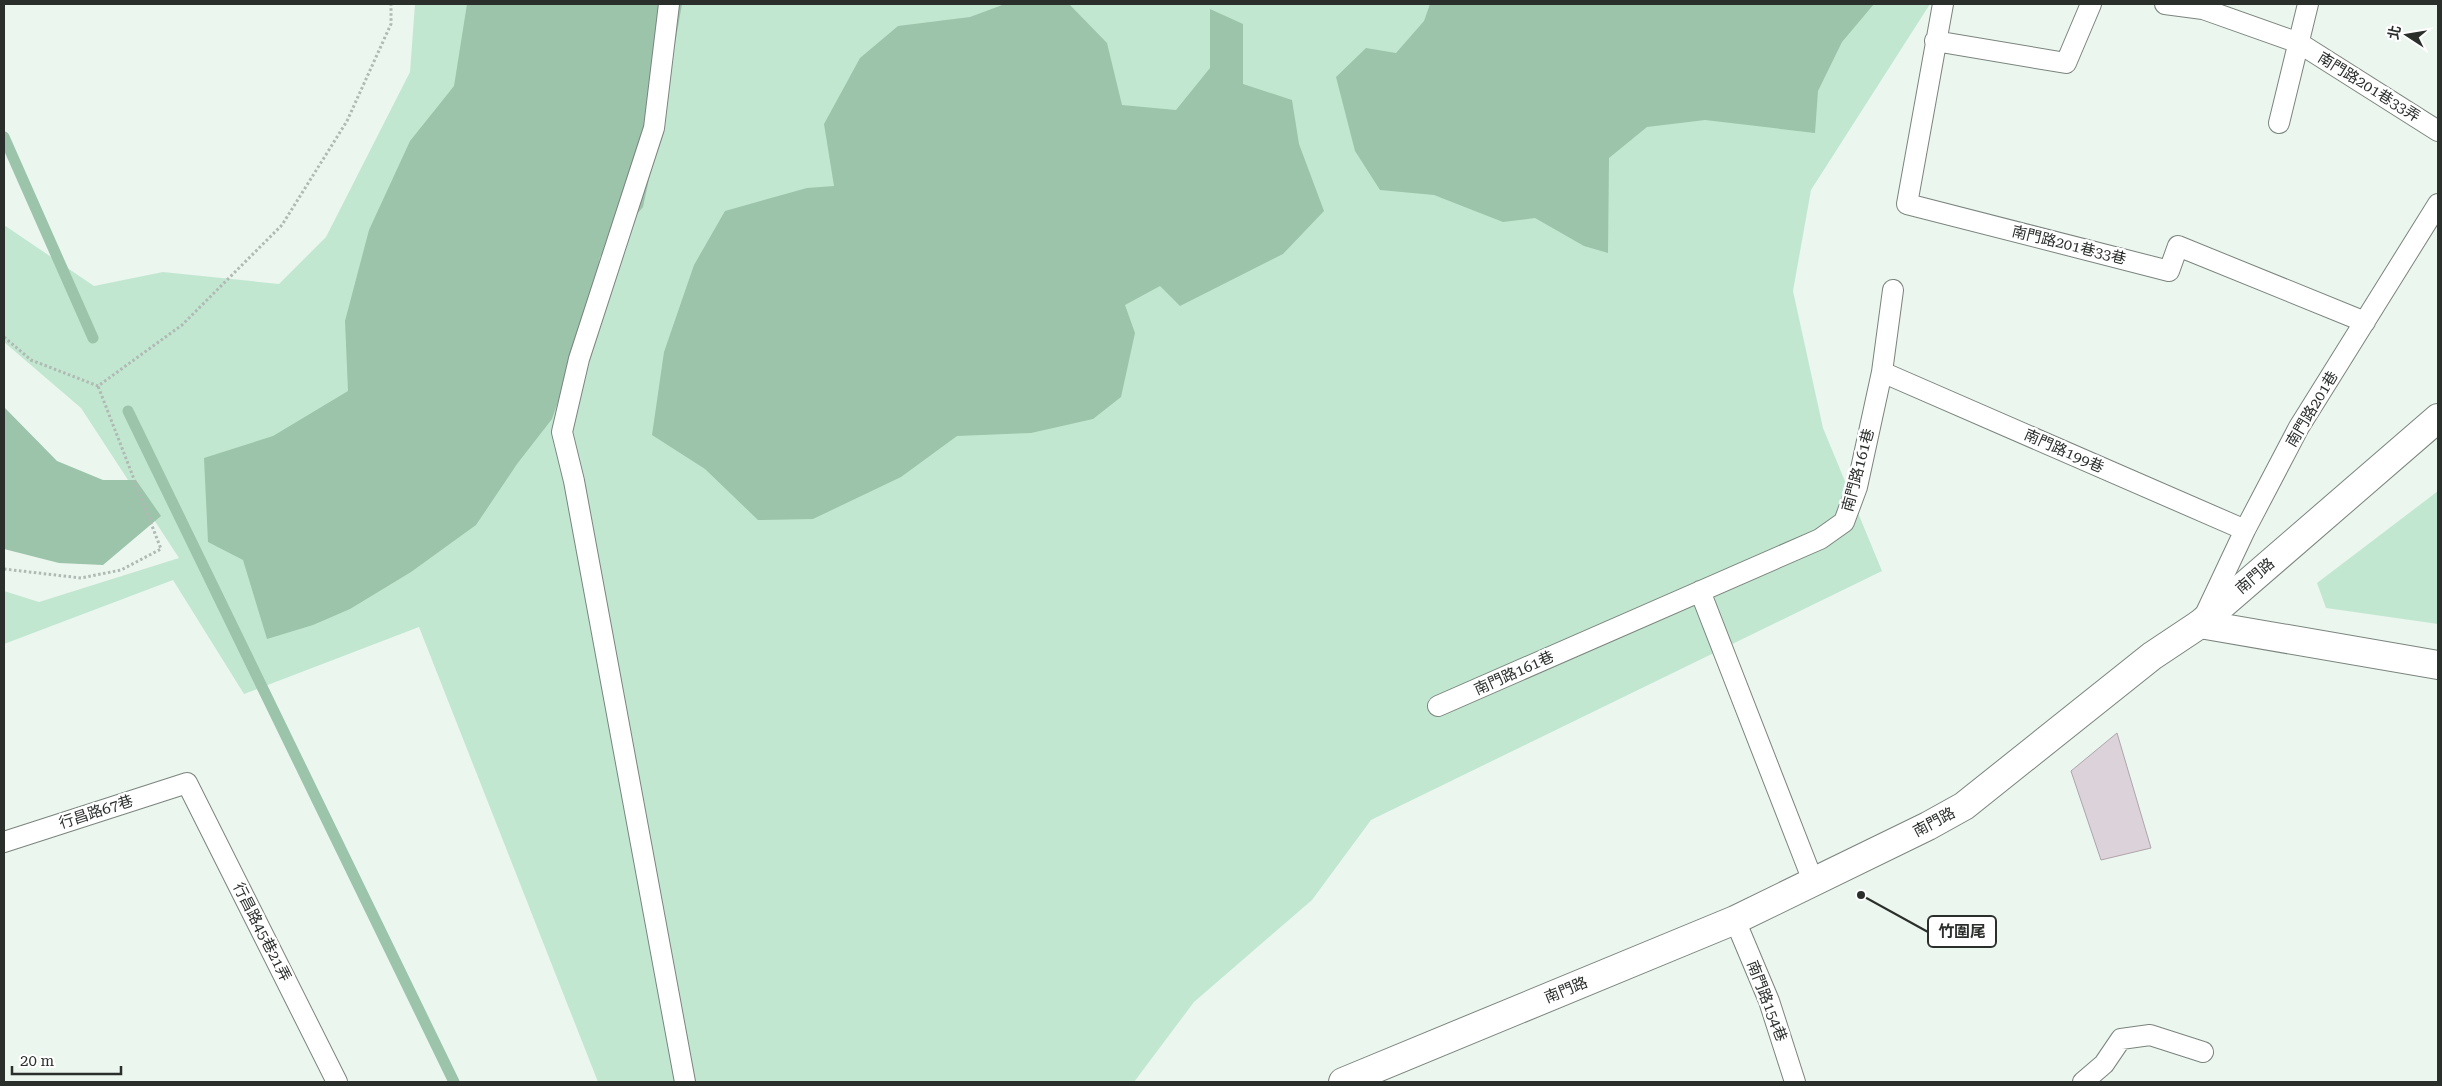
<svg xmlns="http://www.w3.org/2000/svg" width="2442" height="1086" viewBox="0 0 2442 1086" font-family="'Roboto Serif','Noto Sans TC',serif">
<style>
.green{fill:#c2e7d0}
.water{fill:#9bc4aa}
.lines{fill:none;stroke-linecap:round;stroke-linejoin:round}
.stream{stroke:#9bc4aa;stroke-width:11}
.building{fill:#dcd2da;stroke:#aea4ac}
.service-casing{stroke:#7a847d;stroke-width:22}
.minor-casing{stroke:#7a847d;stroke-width:30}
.tertiary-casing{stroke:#7a847d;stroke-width:30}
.path{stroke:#b0b9b3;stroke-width:3;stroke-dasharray:2.5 2.5;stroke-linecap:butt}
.service{stroke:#fff;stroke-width:20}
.minor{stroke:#fff;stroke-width:28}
.tertiary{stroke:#fff;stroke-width:28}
.labels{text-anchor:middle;stroke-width:5;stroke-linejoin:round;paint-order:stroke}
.street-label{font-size:15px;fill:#2b2f2c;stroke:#fff}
.leader{fill:none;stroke:#2b2f2c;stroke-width:2}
.callout-dot{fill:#2b2f2c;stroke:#fff;stroke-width:2}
.callout{fill:#fff;stroke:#2b2f2c;stroke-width:2}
.callout-label{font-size:16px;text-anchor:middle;font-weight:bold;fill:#2b2f2c}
</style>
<rect width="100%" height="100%" fill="#ebf6ef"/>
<path class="green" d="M 415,4 L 1930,4 L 1811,190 L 1793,291 L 1823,428 L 1882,571 L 1371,820 L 1312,900 L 1194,1002 L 1134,1082 L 598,1082 L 419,627 L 244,694 L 173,580 L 4,644 L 4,591 L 39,602 L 179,558 L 81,408 L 4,342 L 4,225 L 94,286 L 163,272 L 279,284 L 326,237 L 410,72 Z
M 2438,491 L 2438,624 L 2326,608 L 2317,583 Z"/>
<path class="water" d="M 467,4 L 682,4 L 662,118 L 643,207 L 600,257 L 591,307 L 552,419 L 517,464 L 476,525 L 411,572 L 350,609 L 313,625 L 267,639 L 243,560 L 208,542 L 204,458 L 273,436 L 348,391 L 345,321 L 369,230 L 410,141 L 454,86 Z
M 1005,4 L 1070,5 L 1107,43 L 1122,105 L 1176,110 L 1210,68 L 1210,9 L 1243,24 L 1243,84 L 1292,100 L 1299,144 L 1324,211 L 1283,254 L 1180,306 L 1160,286 L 1125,305 L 1135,333 L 1121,397 L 1093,419 L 1031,433 L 957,436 L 901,477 L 813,519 L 758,520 L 705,469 L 652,435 L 664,352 L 694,265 L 725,211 L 807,188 L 834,186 L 824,124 L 860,58 L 898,26 L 970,17 Z
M 1430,4 L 1874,4 L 1842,42 L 1818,91 L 1815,133 L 1705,120 L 1647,127 L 1609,158 L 1608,253 L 1584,246 L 1535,218 L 1503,222 L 1434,195 L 1380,190 L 1355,151 L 1336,77 L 1366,48 L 1396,53 L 1424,21 Z
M 4,407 L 57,461 L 103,480 L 136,480 L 161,516 L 103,565 L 59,563 L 4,549 Z"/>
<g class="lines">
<path class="stream" d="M 4,137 L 93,338
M 128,411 L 454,1082"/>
</g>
<path class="building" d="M 2117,733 L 2151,848 L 2101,860 L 2071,771 Z"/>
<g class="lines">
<g class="service-casing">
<path id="service" d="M 669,4 L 654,128 L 579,359 L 562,432 L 574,481 L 685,1082
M 1943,4 L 1907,204 L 2169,271 L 2178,246 L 2365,322
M 2165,4 L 2203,9 L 2299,43 L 2438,131
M 1935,41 L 2066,63 L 2091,4
M 2279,123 L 2308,4
M 1882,372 L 2245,530
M 1700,591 L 1813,881
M 2204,617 L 2245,530 L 2299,427 L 2438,204
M 1438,706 L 1820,539 L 1844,522 L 1857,487 L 1882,372 L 1893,290
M 4,842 L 187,783 L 337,1082
M 1735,920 L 1769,1001 L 1795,1082
M 2083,1082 L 2104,1064 L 2121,1039 L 2150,1035 L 2203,1052"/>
</g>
<g class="minor-casing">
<path id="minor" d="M 2200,624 L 2438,665"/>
</g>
<g class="tertiary-casing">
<path id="tertiary" d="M 1343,1082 L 1735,920 L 1928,826 L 1964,806 L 2152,656 L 2200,624 L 2438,418"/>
</g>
<path class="path" d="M 4,337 L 31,360 L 98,386 L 182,325 L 282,225 L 347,121 L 391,24 L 391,4
M 4,569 L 81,578 L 121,570 L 161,549 L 98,386"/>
<use href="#service" class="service"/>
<use href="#minor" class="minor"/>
<use href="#tertiary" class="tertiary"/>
</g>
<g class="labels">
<g class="street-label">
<text transform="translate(2369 87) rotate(32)" y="5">南門路201巷33弄</text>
<text transform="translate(2069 245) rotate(14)" y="5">南門路201巷33巷</text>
<text transform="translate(2312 409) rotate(-59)" y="5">南門路201巷</text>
<text transform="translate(2064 451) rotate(24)" y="5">南門路199巷</text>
<text transform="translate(1858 470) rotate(-75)" y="5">南門路161巷</text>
<text transform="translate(2255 576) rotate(-41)" y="5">南門路</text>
<text transform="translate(1514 673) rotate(-24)" y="5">南門路161巷</text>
<text transform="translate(96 812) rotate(-18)" y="5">行昌路67巷</text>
<text transform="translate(1934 822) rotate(-28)" y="5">南門路</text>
<text transform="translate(262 932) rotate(63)" y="5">行昌路45巷21弄</text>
<text transform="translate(1566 990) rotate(-22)" y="5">南門路</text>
<text transform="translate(1767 1001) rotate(69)" y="5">南門路154巷</text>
</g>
</g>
<path class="leader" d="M1861 895L1928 932"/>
<circle class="callout-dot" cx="1861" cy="895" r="5"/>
<rect class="callout" x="1928" y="916" width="68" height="31" rx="5"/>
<g class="callout-label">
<text x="1962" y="937">竹圍尾</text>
</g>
<rect width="2442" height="1086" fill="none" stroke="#2b2f2c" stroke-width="10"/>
<g transform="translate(2407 35) rotate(282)" stroke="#ffffff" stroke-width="4" paint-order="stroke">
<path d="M0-4L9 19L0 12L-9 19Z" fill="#2b2f2c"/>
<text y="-8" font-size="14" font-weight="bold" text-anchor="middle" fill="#2b2f2c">北</text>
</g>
<path d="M12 1066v8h109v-8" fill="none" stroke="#2b2f2c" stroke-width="2.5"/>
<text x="20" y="1066" font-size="15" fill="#2b2f2c" stroke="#ffffff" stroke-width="4" paint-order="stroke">20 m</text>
</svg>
